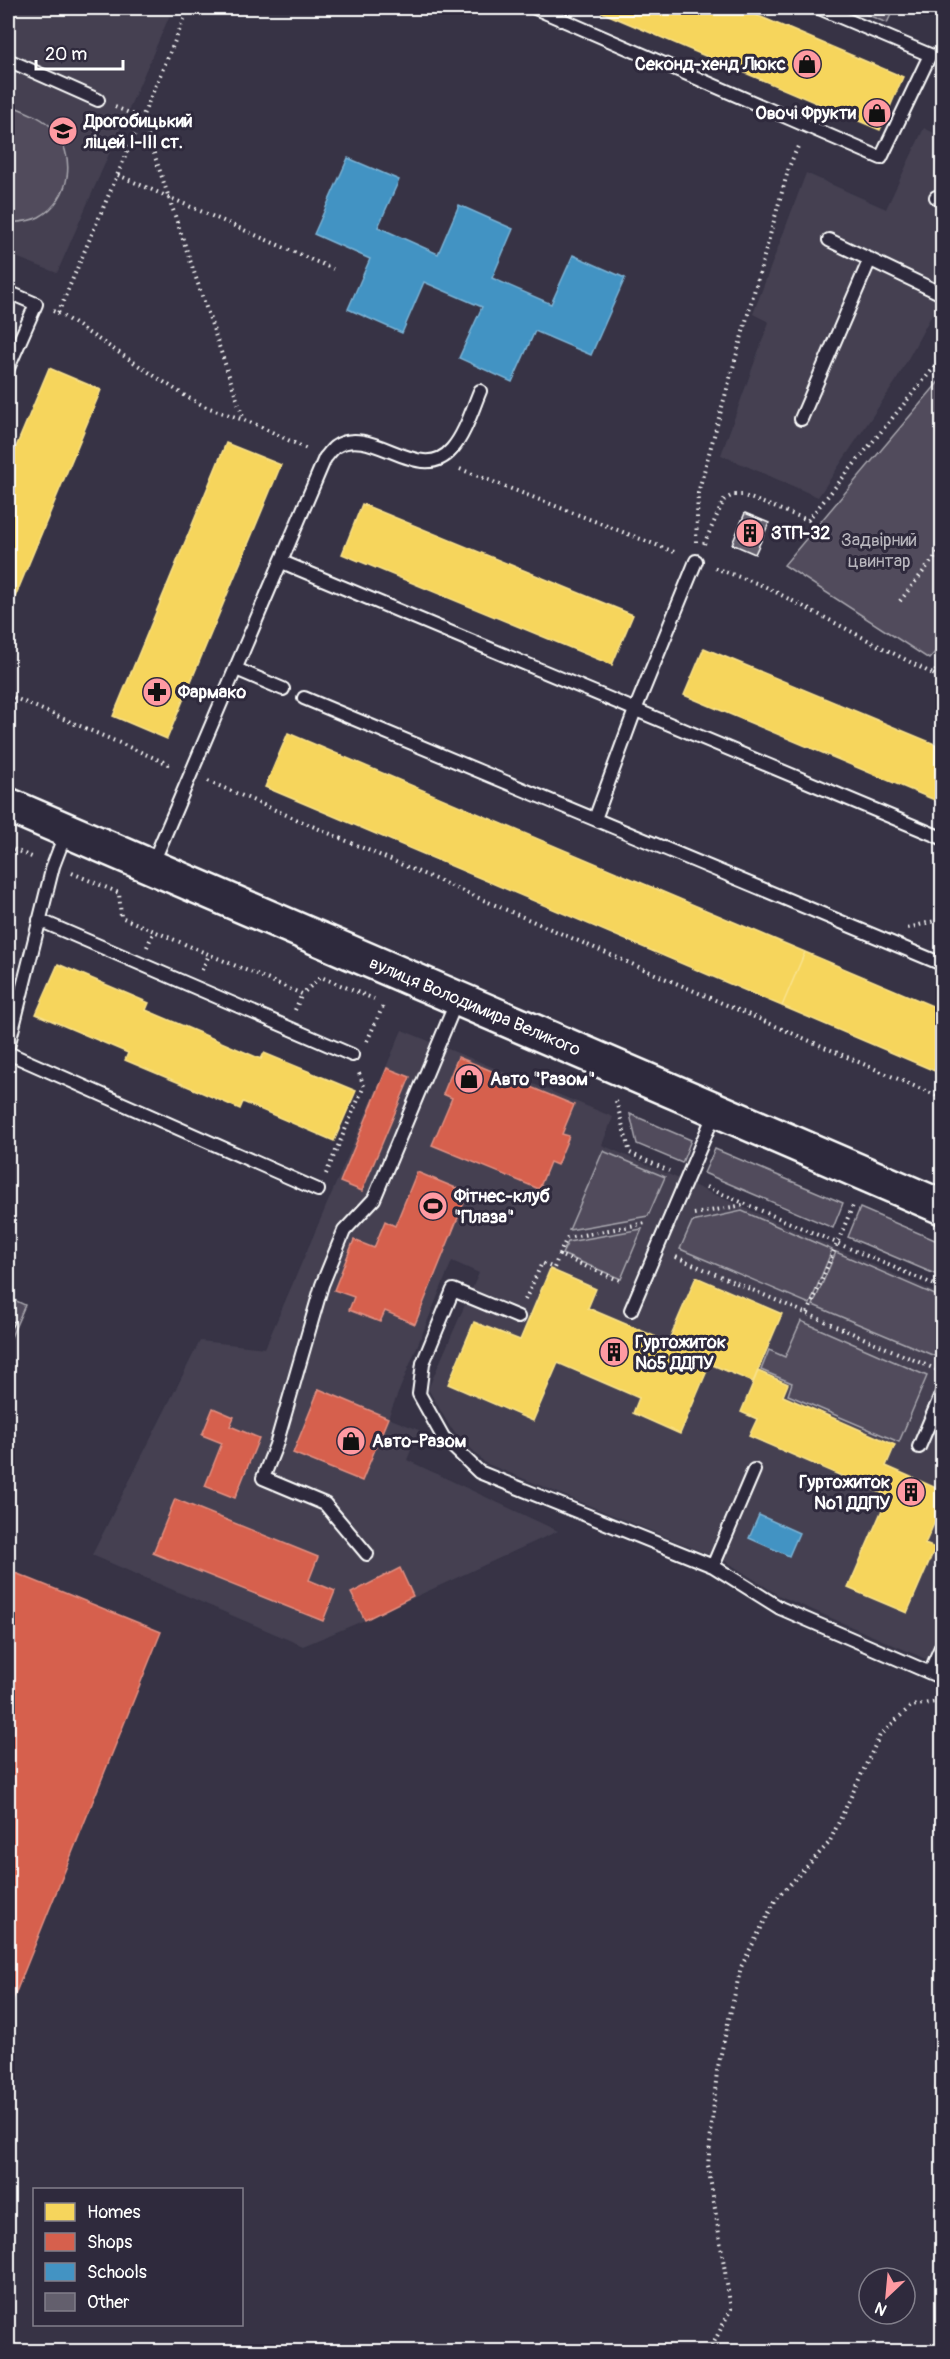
<svg xmlns="http://www.w3.org/2000/svg" width="950" height="2359" viewBox="0 0 950 2359" font-family="Pangolin,sans-serif">
<style>
.built{fill:#444051}
.green{fill:#514c5c;stroke:#a8a6ae;stroke-width:1.5}
.homes{fill:#f6d55c;stroke:#f9e28d;stroke-width:1.5}
.shops{fill:#d6604d;stroke:#e29082;stroke-width:1.5}
.schools{fill:#4393c3;stroke:#7bb3d5;stroke-width:1.5}
.building{fill:#635f6d;stroke:#fff;stroke-width:1.5}
.lines{fill:none;stroke-linecap:round;stroke-linejoin:round}
.lane-casing{stroke:#fff;stroke-width:16}
.secondary-casing{stroke:#fff;stroke-width:38}
.path{stroke:#fff;stroke-width:4;stroke-dasharray:1.5 4.5;stroke-linecap:butt}
.lane{stroke:#2f2a3d;stroke-width:12}
.secondary{stroke:#2f2a3d;stroke-width:33}
.labels{text-anchor:middle;stroke-width:6;stroke-linejoin:round;paint-order:stroke}
.poi-label{font-size:18px;font-weight:bold;fill:#fff;stroke:#2f2a3d;text-anchor:start}
.park-label{font-size:18px;fill:#b9b7be;stroke:#2f2a3d}
.street-label{font-size:18px;fill:#fff;stroke:#2f2a3d}
</style>
<rect width="100%" height="100%" fill="#373345"/>
<filter id="ink" filterUnits="userSpaceOnUse"><feTurbulence type="fractalNoise" baseFrequency=".0167" numOctaves="2"/><feDisplacementMap in="SourceGraphic" scale="12" xChannelSelector="R" yChannelSelector="G"/><feConvolveMatrix kernelMatrix="1 2 1 2 8 2 1 2 1" color-interpolation-filters="sRGB"/></filter>
<g filter="url(#ink)">
<path class="built" d="M 8,8 L 173,8 L 57,273 L 8,254 Z
M 924,128 L 942,137 L 942,296 L 896,381 L 818,497 L 721,455 L 769,322 L 753,314 L 806,173 L 886,209 Z
M 402,1030 L 613,1117 L 602,1145 L 942,1295 L 942,1666 L 778,1595 L 727,1562 L 485,1463 L 450,1427 L 428,1389 L 479,1273 L 452,1261 L 388,1418 L 419,1430 L 407,1460 L 558,1531 L 365,1620 L 303,1646 L 92,1555 L 200,1341 L 265,1348 Z"/>
<path class="green" d="M 851,8 L 894,8 L 887,23 Z
M 8,104 C 23,111 41,116 52,128 C 77,154 72,199 39,217 C 29,222 18,222 8,223 Z
M 942,378 L 942,644 L 929,659 L 784,565 Z
M 630,1114 L 691,1140 L 682,1163 L 637,1144 Z
M 715,1149 L 843,1203 L 833,1228 L 704,1173 Z
M 603,1151 L 665,1177 L 648,1216 L 569,1230 Z
M 860,1208 L 942,1243 L 942,1277 L 848,1237 Z
M 742,1211 L 832,1250 L 810,1304 L 680,1249 L 692,1222 Z
M 642,1229 L 621,1279 L 562,1254 L 568,1242 Z
M 836,1252 L 942,1298 L 942,1359 L 813,1305 Z
M 8,1297 L 25,1305 L 8,1344 Z
M 801,1321 L 927,1376 L 899,1442 L 788,1395 L 792,1383 L 761,1370 L 769,1350 L 785,1357 Z"/>
<path class="homes" d="M 592,8 L 740,8 L 903,77 L 880,130 Z
M 49,368 L 101,390 L 8,614 L 8,466 Z
M 226,443 L 281,465 L 167,739 L 113,716 Z
M 362,504 L 633,615 L 612,665 L 342,554 Z
M 704,648 L 942,747 L 942,803 L 684,695 Z
M 288,733 L 805,952 L 782,1006 L 265,787 Z
M 8,915 L 14,918 L 8,933 Z
M 805,952 L 942,1010 L 942,1074 L 782,1006 Z
M 58,964 L 149,1003 L 146,1010 L 261,1059 L 264,1053 L 356,1091 L 334,1141 L 243,1102 L 240,1109 L 182,1084 L 125,1060 L 128,1053 L 36,1014 Z
M 550,1269 L 596,1289 L 588,1308 L 668,1342 L 696,1277 L 782,1314 L 753,1382 L 710,1364 L 680,1434 L 633,1413 L 639,1398 L 558,1363 L 533,1421 L 448,1384 L 474,1322 L 520,1340 Z
M 758,1371 L 788,1384 L 783,1396 L 895,1445 L 886,1466 L 936,1488 L 942,1474 L 942,1519 L 937,1517 L 925,1544 L 935,1548 L 907,1613 L 848,1588 L 888,1496 L 749,1436 L 757,1419 L 741,1412 Z"/>
<path class="shops" d="M 458,1057 L 574,1105 L 562,1134 L 569,1136 L 557,1165 L 550,1162 L 539,1189 L 432,1145 L 452,1098 L 443,1094 Z
M 387,1068 L 410,1077 L 362,1191 L 340,1182 Z
M 417,1172 L 468,1193 L 415,1324 L 385,1311 L 380,1322 L 349,1310 L 354,1297 L 334,1290 L 354,1240 L 374,1248 L 385,1221 L 395,1226 Z
M 319,1389 L 388,1418 L 362,1481 L 293,1453 Z
M 213,1408 L 234,1417 L 230,1426 L 259,1438 L 235,1498 L 205,1486 L 222,1443 L 202,1435 Z
M 175,1499 L 318,1557 L 309,1580 L 335,1591 L 323,1621 L 153,1553 Z
M 400,1568 L 413,1596 L 365,1620 L 351,1593 Z
M 8,1570 L 161,1632 L 8,2012 Z"/>
<path class="schools" d="M 348,158 L 399,180 L 378,227 L 438,254 L 459,205 L 513,229 L 492,278 L 551,304 L 573,255 L 625,278 L 591,355 L 535,331 L 512,382 L 459,358 L 482,307 L 424,282 L 402,333 L 348,309 L 370,259 L 314,234 Z
M 759,1515 L 799,1533 L 789,1556 L 749,1538 Z"/>
<path class="building" d="M 745,513 L 769,523 L 755,554 L 732,544 Z
M 8,1319 L 14,1322 L 8,1334 Z"/>
<g class="lines">
<g class="lane-casing">
<path id="lane" d="M 535,8 L 881,158 L 930,55 L 819,8
M 8,60 L 98,100
M 936,197 L 942,200
M 829,240 L 942,294
M 8,292 L 36,304 L 8,368
M 801,419 L 870,259
M 282,562 L 942,838
M 236,669 L 283,689
M 304,698 L 942,964
M 595,819 L 635,710 L 696,561
M 152,865 L 325,458 C 328,455 331,450 335,447 C 371,422 420,487 452,449 C 465,434 472,410 480,391
M 39,920 L 352,1055
M 8,1047 L 53,866 L 66,832
M 8,1053 L 318,1190
M 631,1310 L 716,1110
M 518,1317 L 453,1290 L 423,1363 L 419,1394 L 443,1437 L 479,1472 L 713,1566 L 780,1608 L 942,1678
M 919,1447 L 942,1393
M 367,1554 L 325,1504 L 263,1478 L 276,1445 L 322,1285 L 344,1231 L 374,1199 L 457,1000
M 713,1566 L 754,1470
M 930,1672 L 942,1645"/>
</g>
<g class="secondary-casing">
<path id="secondary" d="M 8,805 L 942,1207"/>
</g>
<path class="path" d="M 115,107 L 142,118 L 244,420
M 118,175 L 333,269
M 53,311 L 58,313 L 189,8
M 58,313 L 187,397 L 204,406 L 255,424 L 309,450
M 460,469 L 677,553
M 696,542 L 698,493 L 789,167 L 799,144
M 704,544 L 724,500 L 733,495 L 742,495 L 808,520 L 942,358
M 715,568 L 764,586 L 933,674 L 942,663
M 900,601 L 942,548
M 933,674 L 942,680
M 8,695 L 173,766
M 208,781 L 942,1098
M 8,847 L 34,858
M 72,873 L 119,893 L 121,917 L 302,994 L 321,977 L 374,999
M 908,928 L 942,919
M 147,947 L 154,931
M 202,970 L 209,955
M 295,1010 L 302,994
M 367,1041 L 384,1004
M 616,1101 L 630,1153 L 669,1171
M 326,1174 L 364,1086 L 359,1073
M 706,1187 L 942,1288
M 694,1214 L 743,1205
M 559,1255 L 567,1238 L 646,1223
M 676,1257 L 942,1372
M 525,1300 L 542,1263 L 554,1268 L 559,1255 L 623,1282
M 808,1313 L 854,1203
M 709,2352 L 731,2309 L 708,2165 L 717,2071 L 741,1967 L 776,1899 L 829,1843 L 880,1735 L 911,1706 L 942,1701"/>
<use href="#lane" class="lane"/>
<use href="#secondary" class="secondary"/>
</g>
</g>
<defs>
<g id="shop-disc" transform="scale(1.5)"><circle r="9.5" fill="#ff9aa2" stroke="#2f2a3d"/><path d="M-5-2.5h2.3a2.7 3.5 0 0 1 5.4 0H5L5.5 6h-11ZM-1.5-2.5h3a1.5 2.3 0 0 0-3 0Z" fill="#111"/></g>
<g id="school-disc" transform="scale(1.5)"><circle r="9.5" fill="#ff9aa2" stroke="#2f2a3d"/><path d="M0-5L7-2L0 1L-7-2ZM-4 1L0 2.5L4 1V4Q0 6-4 4Z" fill="#111"/></g>
<g id="building-disc" transform="scale(1.5)"><circle r="9.5" fill="#ff9aa2" stroke="#2f2a3d"/><path d="M-4-6H4V6H1V3H-1V6H-4ZM-2.5-4.3h1.7v1.8h-1.7ZM.8-4.3h1.7v1.8H.8ZM-2.5-1h1.7V.8h-1.7ZM.8-1h1.7V.8H.8Z" fill="#111"/></g>
<g id="pharmacy-disc" transform="scale(1.5)"><circle r="9.5" fill="#ff9aa2" stroke="#2f2a3d"/><path d="M-2-6h4v4h4v4h-4v4h-4v-4h-4v-4h4Z" fill="#111"/></g>
<g id="stadium-disc" transform="scale(1.5)"><circle r="9.5" fill="#ff9aa2" stroke="#2f2a3d"/><path d="M0-5a6.5 5 0 1 0 0 10a6.5 5 0 1 0 0-10ZM-3.5-1.8h7v3.6h-7Z" fill="#111"/></g>
</defs>
<g fill-rule="evenodd">
<use href="#shop-disc" x="807" y="64"/>
<use href="#shop-disc" x="877" y="113"/>
<use href="#school-disc" x="63" y="131"/>
<use href="#building-disc" x="750" y="533"/>
<use href="#pharmacy-disc" x="157" y="692"/>
<use href="#shop-disc" x="469" y="1079"/>
<use href="#stadium-disc" x="433" y="1206"/>
<use href="#building-disc" x="614" y="1352"/>
<use href="#shop-disc" x="351" y="1441"/>
<use href="#building-disc" x="911" y="1492"/>
</g>
<g class="labels">
<g class="poi-label">
<text x="786" y="70" text-anchor="end">Секонд-хенд Люкс</text>
<text x="856" y="119" text-anchor="end">Овочі Фрукти</text>
<text x="84" y="127">Дрогобицький<tspan x="84" dy="21">ліцей І-ІІІ ст.</tspan></text>
<text x="771" y="539">ЗТП-32</text>
<text x="178" y="698">Фармако</text>
<text x="490" y="1085">Авто "Разом"</text>
<text x="454" y="1202">Фітнес-клуб<tspan x="454" dy="21">"Плаза"</tspan></text>
<text x="635" y="1348">Гуртожиток<tspan x="635" dy="21">№5 ДДПУ</tspan></text>
<text x="372" y="1447">Авто-Разом</text>
<text x="890" y="1488" text-anchor="end">Гуртожиток<tspan x="890" dy="21">№1 ДДПУ</tspan></text>
</g>
<g class="park-label">
<text x="879" y="546">Задвірний<tspan x="879" dy="21">цвинтар</tspan></text>
</g>
<g class="street-label">
<text transform="translate(475 1006) rotate(23)" y="6">вулиця Володимира Великого</text>
</g>
</g>
<rect width="950" height="2359" fill="none" stroke="#2f2a3d" stroke-width="30"/>
<rect x="15" y="15" width="920" height="2329" fill="none" stroke="#fff" stroke-width="2" filter="url(#ink)"/>
<rect x="33" y="2188" width="210" height="138" fill="#2f2a3d" stroke="#827f8b" stroke-width="1.5"/>
<rect x="45" y="2203" width="30" height="18" fill="#f6d55c" stroke="#827f8b" stroke-width="1.5"/>
<text x="87" y="2218" font-size="18" fill="#ffffff">Homes</text>
<rect x="45" y="2233" width="30" height="18" fill="#d6604d" stroke="#827f8b" stroke-width="1.5"/>
<text x="87" y="2248" font-size="18" fill="#ffffff">Shops</text>
<rect x="45" y="2263" width="30" height="18" fill="#4393c3" stroke="#827f8b" stroke-width="1.5"/>
<text x="87" y="2278" font-size="18" fill="#ffffff">Schools</text>
<rect x="45" y="2293" width="30" height="18" fill="#635f6d" stroke="#827f8b" stroke-width="1.5"/>
<text x="87" y="2308" font-size="18" fill="#ffffff">Other</text>
<g transform="translate(887 2296) rotate(206)"><circle r="28" fill="#2f2a3d" stroke="#827f8b" stroke-width="1.5"/>
<path d="M0-4.5L10 22L0 15L-10 22Z" fill="#ff9aa2"/>
<text y="-9" font-size="16" font-weight="bold" text-anchor="middle" fill="#ffffff">N</text>
</g>
<path d="M36 60v9h87v-9" fill="none" stroke="#ffffff" stroke-width="3"/>
<text x="45" y="60" font-size="18" fill="#ffffff" stroke="#2f2a3d" stroke-width="4.5" paint-order="stroke">20 m</text>
</svg>
